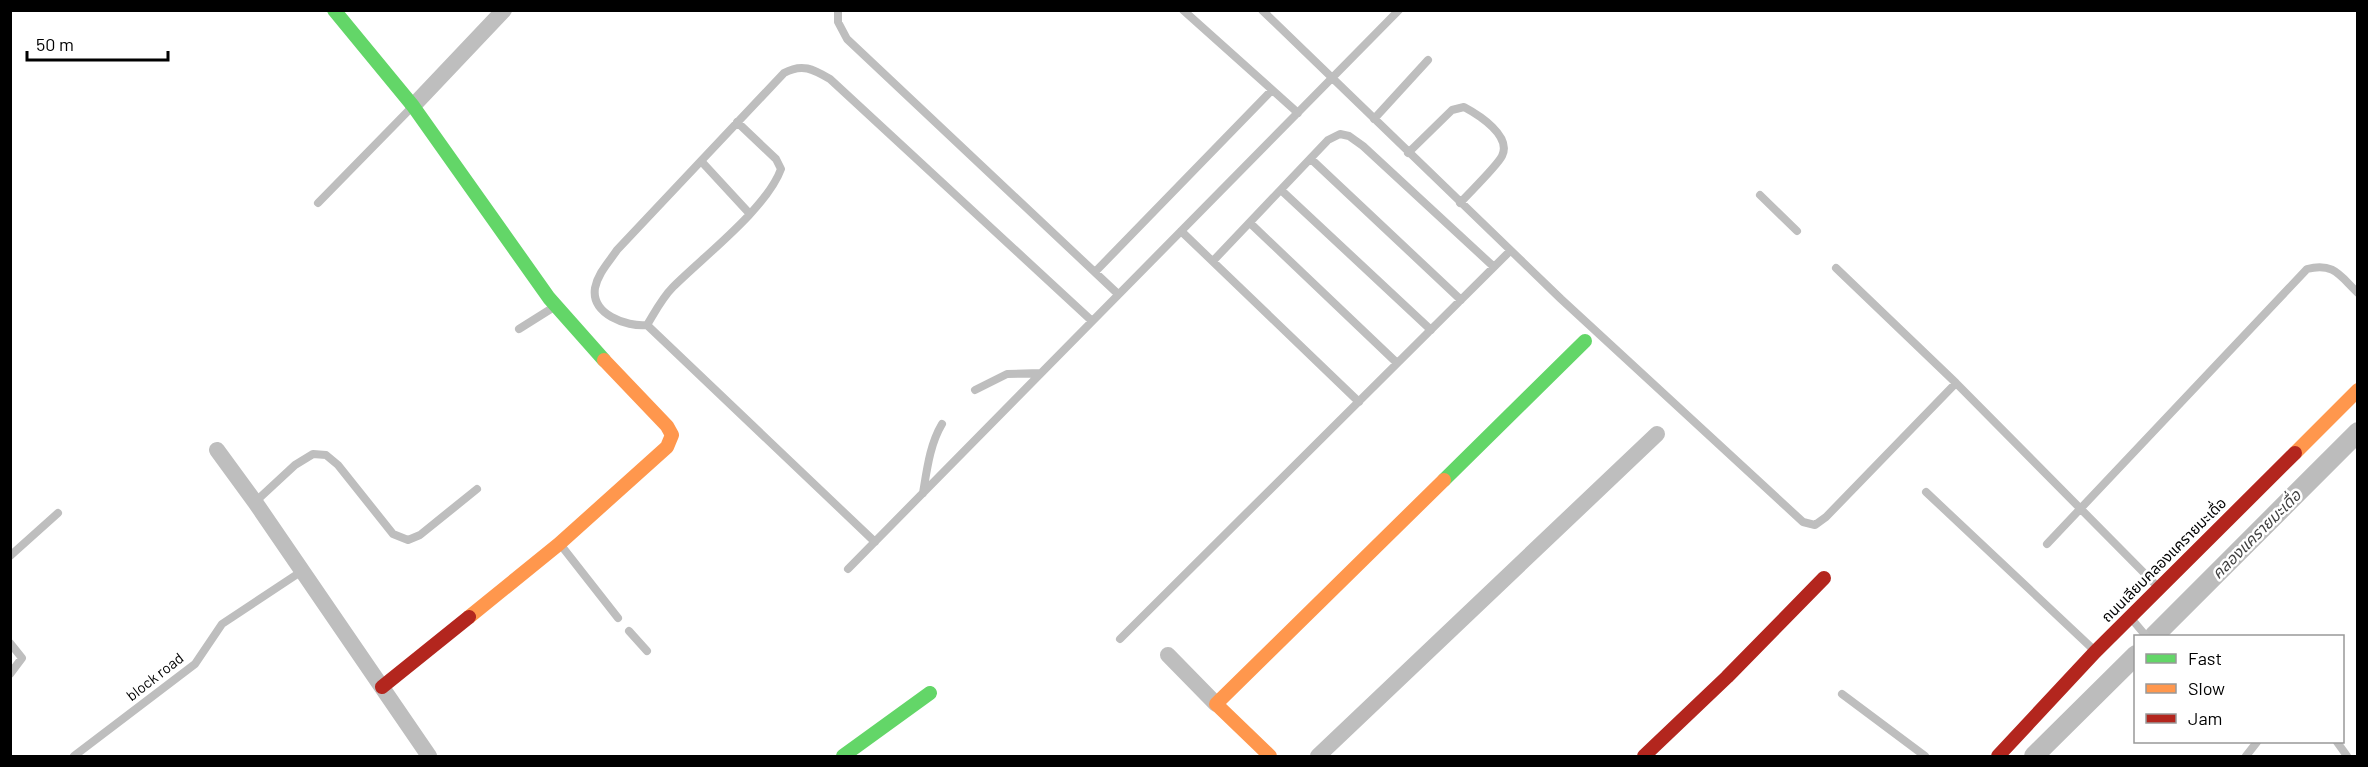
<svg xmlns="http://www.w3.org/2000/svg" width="2368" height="767" viewBox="0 0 2368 767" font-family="Barlow,'Noto Sans Thai',sans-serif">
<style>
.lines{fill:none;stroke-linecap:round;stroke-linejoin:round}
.canal{stroke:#bcbcbc;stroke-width:20}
.lane{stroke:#bebebe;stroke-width:8}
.street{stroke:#bebebe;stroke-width:16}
.fast{stroke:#63d668;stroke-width:14}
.slow{stroke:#ff974d;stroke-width:14}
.jam{stroke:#b3261e;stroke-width:14}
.labels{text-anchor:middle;stroke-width:5;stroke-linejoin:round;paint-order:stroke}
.street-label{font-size:15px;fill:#000;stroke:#fff}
.water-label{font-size:16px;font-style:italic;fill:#404040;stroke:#fff}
</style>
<rect width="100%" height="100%" fill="#fff"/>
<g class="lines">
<path class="canal" d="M 2154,636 L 2358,432
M 2034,756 L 2136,655"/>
<path class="lane" d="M 838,10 L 838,22 L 847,39 L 1118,294
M 1183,10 L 1298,113
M 1262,10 L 1561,299 L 1803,522 L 1815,525 L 1826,517 L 1956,383 L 2159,588
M 1374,119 L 1428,60
M 1408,153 L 1452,110 L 1464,107 C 1479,115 1512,136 1502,156 C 1497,166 1469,193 1460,203
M 1311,159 L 1461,300
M 701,161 L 749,213
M 1281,190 L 1431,330
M 1760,195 L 1797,231
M 318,203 L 412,107
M 1250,223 L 1397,363
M 1181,231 L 1359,402
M 1213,261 L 1328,140 L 1340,134 L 1349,136 L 1363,146 L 1494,267
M 1836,268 L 1956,383
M 1095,272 L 1272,90
M 647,325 C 655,312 662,298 673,287 C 704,256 767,208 781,169 L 776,159 L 737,122
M 519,329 L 554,307
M 975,390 L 1007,374 L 1040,373
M 1926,492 L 2095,651
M 923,493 C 927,469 930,444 942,424
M 255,502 L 295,465 L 313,454 L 326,455 L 338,465 L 393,534 L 408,540 L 420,535 L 477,489
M 875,542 L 647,325 C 626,327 591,314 595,288 C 598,273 609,262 617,250 L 784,73 C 802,63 813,69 830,79 L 1092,321
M 560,544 L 618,618
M 2047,544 L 2307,269 C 2334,262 2340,276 2358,293
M 10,556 L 58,513
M 848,569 L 1399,10
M 2130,617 L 2146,636
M 629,631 L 647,651
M 1120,639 L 1510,251
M 10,643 L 22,658 L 10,674
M 1842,694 L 1925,756
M 2337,742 L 2347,756
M 74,756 L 195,664 L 222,624 L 302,571
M 2246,756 L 2257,742"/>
<path class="street" d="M 413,106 L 504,10
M 217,450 L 255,502 L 429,756
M 1168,655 L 1216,704
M 1318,756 L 1657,434"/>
<path class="fast" d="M 334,10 L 413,106 L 549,298 L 604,360
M 1444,480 L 1585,341
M 843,756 L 930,693"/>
<path class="slow" d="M 2295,453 L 2358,390
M 469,617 L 559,544 L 667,447 L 672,435 L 667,426 L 604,360
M 1270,756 L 1216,704 L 1444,480"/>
<path class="jam" d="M 382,687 L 469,617
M 1644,756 L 1727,677 L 1824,578
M 1998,756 L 2095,652 L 2295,453"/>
</g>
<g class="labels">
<g class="street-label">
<text transform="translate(2164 560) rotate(-45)" y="5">ถนนเลียบคลองแครายมะเดื่อ</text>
<text transform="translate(155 677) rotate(-38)" y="5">block road</text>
</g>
<g class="water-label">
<text transform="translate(2256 534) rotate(-45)" y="6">คลองแครายมะเดื่อ</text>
</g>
</g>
<rect width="2368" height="767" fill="none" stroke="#000000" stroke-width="24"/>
<rect x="2134" y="635" width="210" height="108" fill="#ffffff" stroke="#999999" stroke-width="1.5"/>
<rect x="2146" y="654" width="30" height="9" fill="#63d668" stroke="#999999" stroke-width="1.5"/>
<text x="2188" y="665" font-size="18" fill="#000000">Fast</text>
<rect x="2146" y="684" width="30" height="9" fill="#ff974d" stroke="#999999" stroke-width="1.5"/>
<text x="2188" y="695" font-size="18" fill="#000000">Slow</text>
<rect x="2146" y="714" width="30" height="9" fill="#b3261e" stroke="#999999" stroke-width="1.5"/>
<text x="2188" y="725" font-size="18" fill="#000000">Jam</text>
<path d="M27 51v9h141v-9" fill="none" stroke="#000000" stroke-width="3"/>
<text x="36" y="51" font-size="18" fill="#000000" stroke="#ffffff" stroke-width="4.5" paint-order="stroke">50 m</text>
</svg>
